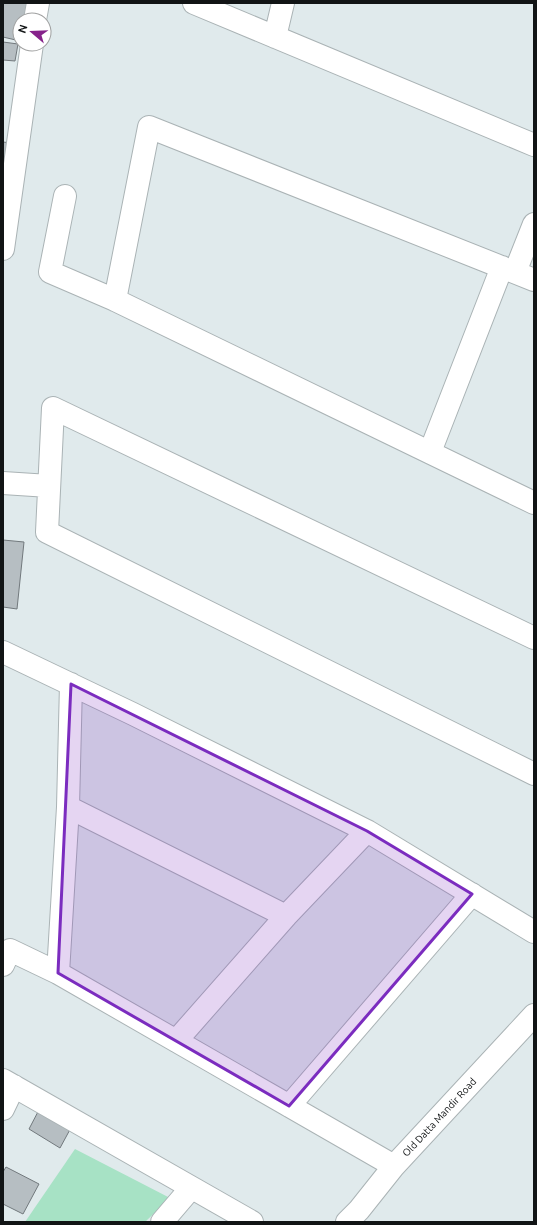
<svg xmlns="http://www.w3.org/2000/svg" width="537" height="1225" viewBox="0 0 537 1225" font-family="Ubuntu,sans-serif">
<style>
.green{fill:#a7e2c5}
.building{fill:#b6bec2;stroke:#72797d}
.lines{fill:none;stroke-linecap:round;stroke-linejoin:round}
.minor-casing{stroke:#aab3b5;stroke-width:24}
.minor{stroke:#fff;stroke-width:22}
.marked{fill:#7b2cbf;fill-opacity:0.2;stroke:#7b2cbf;stroke-width:3;stroke-linejoin:round}
.labels{text-anchor:middle;stroke-width:3;stroke-linejoin:round;paint-order:stroke}
.street-label{font-size:10px;fill:#111415;stroke:#fff}
</style>
<rect width="100%" height="100%" fill="#e0eaec"/>
<path class="green" d="M 75,1149 L 170,1198 L 145,1222 L 25,1222 Z"/>
<path class="building" d="M 3,3 L 33,3 L 31,20 L 20,20 L 20,41 L 3,37 Z
M 3,42 L 18,44 L 15,61 L 3,60 Z
M 3,142 L 11,143 L 3,165 Z
M 3,540 L 24,542 L 17,609 L 3,607 Z
M 41,1106 L 73,1124 L 60,1148 L 29,1129 Z
M 6,1167 L 39,1184 L 23,1214 L 3,1204 L 3,1172 Z"/>
<g class="lines">
<g class="minor-casing">
<path id="minor" d="M 194,3 L 534,145
M 35,20 L 38,3
M 275,37 L 283,3
M 65,196 L 50,272 L 115,300 L 534,503
M 3,249 L 32,44
M 515,272 L 534,224
M 115,300 L 149,127 L 534,280
M 430,452 L 502,267
M 3,483 L 49,486
M 534,638 L 53,408 L 47,532 L 534,774
M 3,652 L 133,714 L 367,831 L 534,932
M 71,684 L 68,807 L 58,973 L 394,1166
M 68,807 L 286,916
M 3,965 L 10,950 L 58,973
M 176,1041 L 286,916 L 367,831
M 3,1080 L 252,1222
M 289,1106 L 472,894
M 3,1109 L 14,1086
M 162,1222 L 191,1188
M 347,1222 L 359,1210 L 394,1166 L 534,1015"/>
</g>
<use href="#minor" class="minor"/>
</g>
<path class="marked" d="M 71,684 L 367,831 L 472,894 L 289,1106 L 58,973 Z"/>
<g class="labels">
<g class="street-label">
<text transform="translate(439 1117) rotate(-47)" y="4">Old Datta Mandir Road</text>
</g>
</g>
<rect width="537" height="1225" fill="none" stroke="#111415" stroke-width="8"/>
<g transform="translate(32 32) rotate(289)"><circle r="19" fill="#ffffff" stroke="#a0a1a1"/>
<path d="M0-3L7 15L0 10L-7 15Z" fill="#86228b"/>
<text y="-6" font-size="11" font-weight="bold" text-anchor="middle" fill="#111415">N</text>
</g>
</svg>
